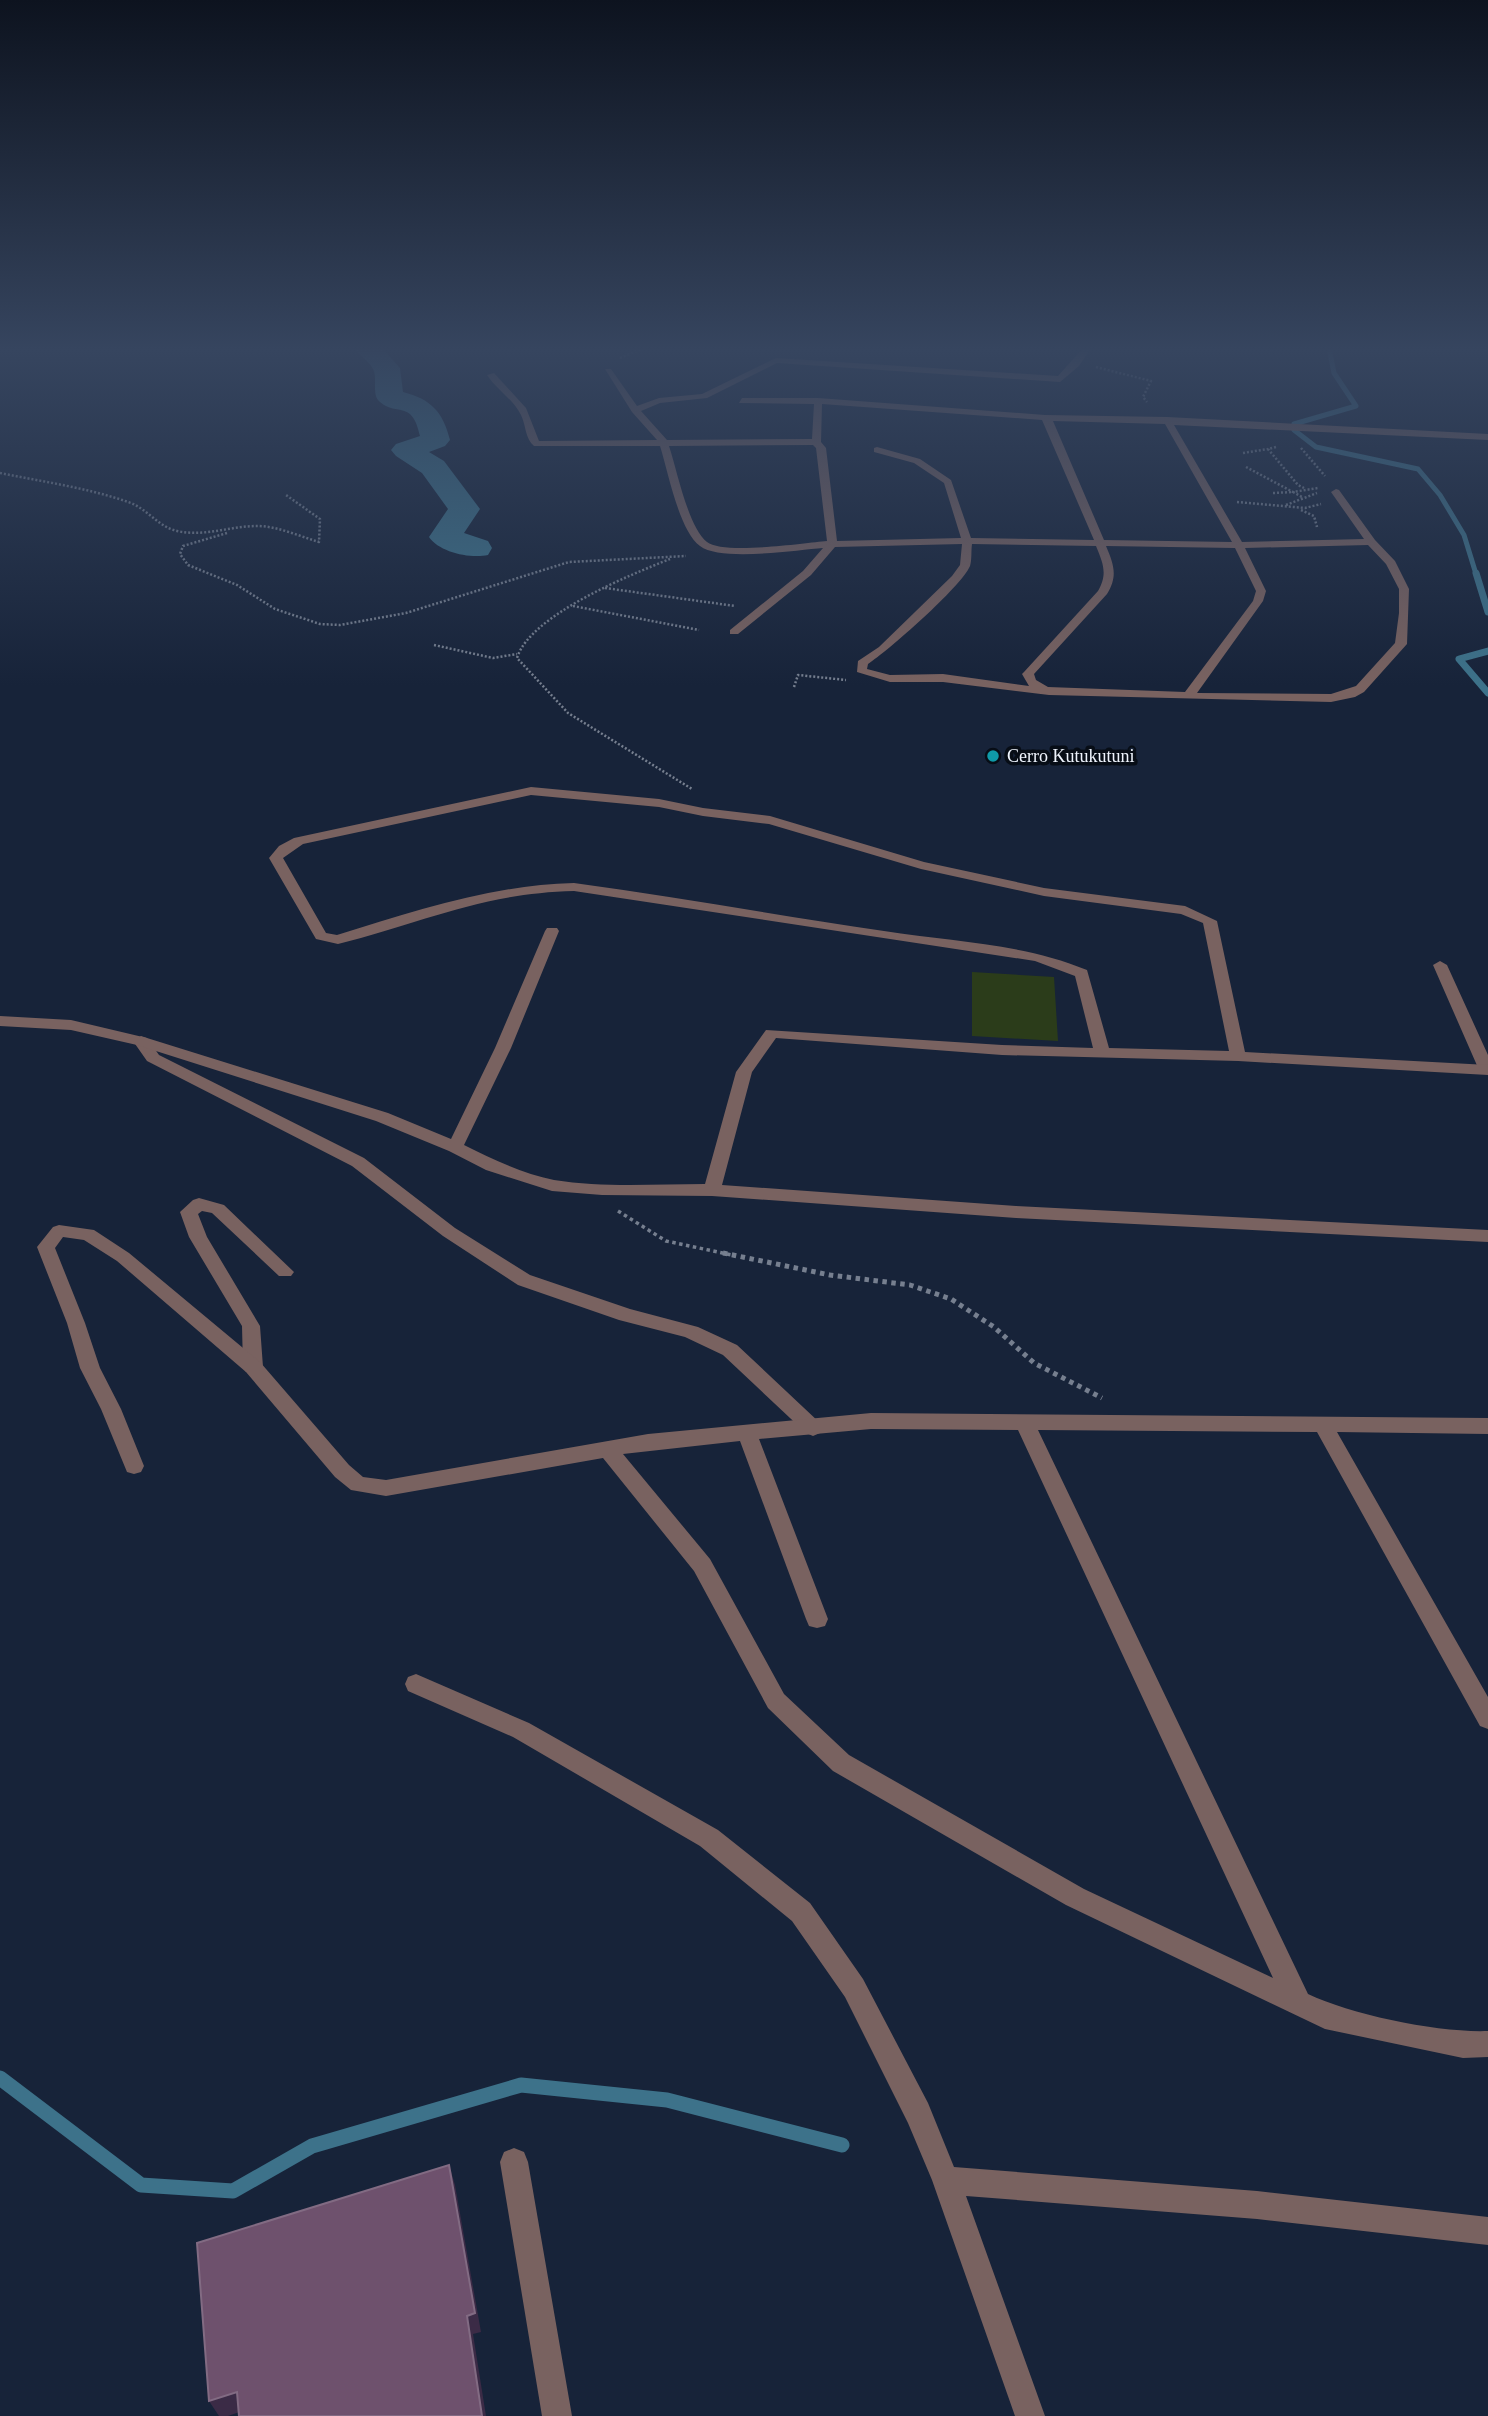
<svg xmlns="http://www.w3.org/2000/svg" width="1488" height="2416" viewBox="0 0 1488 2416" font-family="Georgia,serif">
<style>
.green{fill:#2b3c1a}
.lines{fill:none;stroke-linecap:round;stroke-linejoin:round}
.stream-far2{stroke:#3d728a;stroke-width:5}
.stream-far1{stroke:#3d728a;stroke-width:7}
.stream{stroke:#3d728a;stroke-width:15}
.river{fill:#3d728a;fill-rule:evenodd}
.path-far2{stroke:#767f8f;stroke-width:2.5;stroke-dasharray:2 2;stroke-linecap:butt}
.path-far1{stroke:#767f8f;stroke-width:3.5;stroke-dasharray:3.5 3.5;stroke-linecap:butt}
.path{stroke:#767f8f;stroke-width:5;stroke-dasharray:4.5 4.5;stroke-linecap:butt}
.service{fill:#796260;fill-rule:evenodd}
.minor{fill:#796260;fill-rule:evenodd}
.tertiary{fill:#796260;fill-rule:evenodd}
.shaded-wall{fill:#3b2b46}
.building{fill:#6e516d;stroke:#826b83;stroke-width:2}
.culture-dot{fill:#0f9aa8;stroke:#070d16;stroke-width:2.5}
.labels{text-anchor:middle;stroke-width:7;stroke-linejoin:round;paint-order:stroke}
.far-poi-label{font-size:18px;fill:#eff4fd;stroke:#070d16;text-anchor:start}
</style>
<rect width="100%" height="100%" fill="#172339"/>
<path class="green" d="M 972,972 L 1054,977 L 1058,1041 L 972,1036 Z"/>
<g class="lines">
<path class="stream-far2" d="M 1294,424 L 1356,406 L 1334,373 L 1329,348
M 1294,430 L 1316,447 L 1418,469 L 1440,495 L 1464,535 L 1476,574"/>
<path class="stream-far1" d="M 1476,573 L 1488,612
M 1488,651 L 1459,659 L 1488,693"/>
<path class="stream" d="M 0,2078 L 141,2185 L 233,2191 L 312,2146 L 521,2085 L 667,2100 L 842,2145"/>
<path class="river" d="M 354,348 L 382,348 L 400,368 L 403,392 C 431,399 443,412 450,440 L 445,446 L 429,452 L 444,461 L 480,509 L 464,533 L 488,541 L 492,548 L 488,555 C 470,559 439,552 429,537 L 448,509 L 422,473 L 396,456 L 391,450 L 396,444 L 420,436 C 412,399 398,417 380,402 C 371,395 378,378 373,369 C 369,361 359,355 354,348 Z"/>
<path class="path-far2" d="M 620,358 L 643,348
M 1096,367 L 1151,381 L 1143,397 L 1147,402
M 1276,447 L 1268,449 L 1298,485 L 1304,488
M 1301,448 L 1325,476
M 1243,453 L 1268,449
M 1246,467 L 1293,492 L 1318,488
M 0,473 C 44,482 89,488 131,503 C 148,510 159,527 177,531 C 205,537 230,526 257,526 C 277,526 299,536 319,542 L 320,519 L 286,495
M 1273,493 L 1293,492 L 1302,497
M 1237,502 L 1305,508 L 1321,504
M 1286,505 L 1317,493
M 1301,510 L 1314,516 L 1317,527
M 227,533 L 183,546 L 180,554 L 188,565 L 237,585 L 275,609 L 320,624 L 340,625 L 406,613 L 569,562 L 686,556
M 670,559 C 630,575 530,615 517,658 L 568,713 L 692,789
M 605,588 L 735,606
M 573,606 L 699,630
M 434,645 L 493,658 L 517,654
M 794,687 L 798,675 L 846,680"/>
<path class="path-far1" d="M 618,1211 L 666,1241 L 732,1255"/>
<path class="path" d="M 723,1253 L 830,1275 L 910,1285 L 951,1299 L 994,1327 L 1034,1363 L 1102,1398"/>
<path class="service" d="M 1440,961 L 1447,965 L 1488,1055 L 1488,1075 L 1479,1070 L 1433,965 Z
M 141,1036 L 147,1038 L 159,1055 L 364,1158 L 455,1228 L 530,1275 L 630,1309 L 698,1327 L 737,1345 L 820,1423 L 823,1428 L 820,1433 L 813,1436 L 806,1433 L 723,1355 L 685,1337 L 619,1320 L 518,1285 L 443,1236 L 352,1166 L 147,1061 L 133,1041 Z
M 199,1198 L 224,1205 L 294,1272 L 291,1276 L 279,1276 L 212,1213 L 202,1211 L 198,1214 L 207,1237 L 260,1326 L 263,1367 L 260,1372 L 246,1372 L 243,1367 L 242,1326 L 189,1237 L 180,1212 L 193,1200 Z"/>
<path class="minor" d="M 1083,348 L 1091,348 L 1079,366 L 1060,382 L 777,363 L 707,398 L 660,403 L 641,411 L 667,440 L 812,439 L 814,404 L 739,403 L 742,398 L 818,398 L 1045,415 L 1167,417 L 1488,434 L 1488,440 L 1174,425 L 1242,542 L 1364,539 L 1331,492 L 1336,489 L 1339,490 L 1375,540 L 1395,561 L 1409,589 L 1407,644 L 1364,692 L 1355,697 L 1331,702 L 1049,695 L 943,682 L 890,682 L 857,672 L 858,661 L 879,647 L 952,576 L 960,565 L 962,544 L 835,547 L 811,575 L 738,634 L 730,634 L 730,630 L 803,571 L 823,548 C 796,550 721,562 700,546 C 679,531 668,471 660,446 L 534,446 C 525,439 526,425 521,415 C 512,398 497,390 487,375 L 494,373 L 526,408 L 539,441 L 657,440 L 632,412 L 605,369 L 611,369 L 637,406 L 659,398 L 702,394 L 776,358 L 1058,376 ZM 822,404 L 1042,420 L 1094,540 L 971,538 L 951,480 L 920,459 L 877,447 L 874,448 L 874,452 L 914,463 L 944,483 L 961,538 L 837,541 L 826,448 L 821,442 ZM 1053,421 L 1165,424 L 1232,542 L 1104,540 ZM 813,445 L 816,448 L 827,541 C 804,543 723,555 707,542 C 688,527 677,470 669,446 ZM 972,544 L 1096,546 C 1103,563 1108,574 1098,591 L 1024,672 L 1022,674 L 1029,686 L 943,674 L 890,675 L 867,669 L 868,664 C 888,651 961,587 970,566 C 972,560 971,551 972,544 ZM 1368,545 L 1386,564 L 1399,589 L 1399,613 L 1395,643 L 1356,686 L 1331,694 L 1197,693 L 1263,601 L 1266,591 L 1245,548 ZM 1106,546 L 1235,548 L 1256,591 L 1253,601 L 1185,692 L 1048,687 L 1036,680 L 1034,674 L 1107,594 C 1118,576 1114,565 1106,546 Z
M 531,787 L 659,799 L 703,808 L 770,816 L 924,862 L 1044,888 L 1185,906 L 1217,921 L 1245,1052 L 1488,1065 L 1488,1075 L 1238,1061 L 1002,1055 L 776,1038 L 752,1072 L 722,1185 L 1016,1206 L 1488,1230 L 1488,1242 L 1016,1218 L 712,1196 L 602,1195 L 552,1191 L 486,1170 L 449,1151 L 376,1121 L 137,1045 L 71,1030 L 0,1026 L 0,1016 L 71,1020 L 147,1038 L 388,1113 L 451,1139 L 495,1048 L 545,931 L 547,928 L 557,928 L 559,931 L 511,1048 L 464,1145 C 492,1159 523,1174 554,1180 C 603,1188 656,1184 705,1184 L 736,1072 L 766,1030 L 1002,1045 L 1093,1048 L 1075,976 L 1035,961 L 574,891 C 483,893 422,923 338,944 L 316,939 L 269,858 L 279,846 L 294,838 ZM 531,795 L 659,807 L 703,816 L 769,824 L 921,869 L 1044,896 L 1181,914 L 1203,923 L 1229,1051 L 1109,1048 L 1087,970 C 1022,943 953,942 884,931 C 781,916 678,897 574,883 C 491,885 416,911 337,935 L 326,933 L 283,858 L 303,844 Z
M 59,1225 L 94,1230 L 129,1253 L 260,1362 L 349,1465 L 363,1477 L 386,1480 L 648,1434 L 871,1413 L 1488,1418 L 1488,1434 L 1337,1432 L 1488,1697 L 1488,1729 L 1480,1726 L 1317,1432 L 1038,1430 L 1308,1994 C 1352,2015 1440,2033 1488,2031 L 1488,2057 L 1463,2058 L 1325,2029 L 1066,1905 L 833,1771 L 768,1708 L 694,1571 L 603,1458 L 386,1496 L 351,1490 L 335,1477 L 246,1372 L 117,1261 L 84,1240 L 63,1237 L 55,1248 L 85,1323 L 100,1368 L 121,1409 L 144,1466 L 141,1472 L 134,1474 L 127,1472 L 101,1409 L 80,1368 L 67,1323 L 37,1247 L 53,1227 ZM 871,1429 L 1018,1430 L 1273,1978 L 1084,1889 L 849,1755 L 784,1694 L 710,1559 L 623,1454 L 740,1441 L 806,1619 L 809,1626 L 817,1628 L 825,1626 L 828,1619 L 759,1439 Z
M 416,1674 L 529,1723 L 718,1830 L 810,1903 L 863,1979 L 928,2103 L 954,2167 L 1257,2191 L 1488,2217 L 1488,2245 L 1257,2219 L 966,2196 L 1045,2416 L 1015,2416 L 932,2180 L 908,2123 L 845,1997 L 792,1921 L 700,1846 L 513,1737 L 408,1691 L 405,1684 L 408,1677 Z
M 514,2148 L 524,2152 L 528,2162 L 572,2416 L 542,2416 L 500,2162 L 504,2152 Z"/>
<path class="tertiary" d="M 1481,348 L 1488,348 L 1488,353 Z"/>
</g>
<path class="shaded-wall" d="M 449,2165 L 455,2185 L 481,2332 L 473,2334 L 486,2416 L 482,2416 L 467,2316 Z
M 237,2392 L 248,2409 L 228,2416 L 219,2416 L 209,2401 Z"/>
<path class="building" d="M 449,2165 L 475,2313 L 467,2316 L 482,2416 L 239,2416 L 237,2392 L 209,2401 L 197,2243 Z"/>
<linearGradient id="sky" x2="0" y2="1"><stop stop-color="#0d131f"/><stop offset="0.51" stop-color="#36455f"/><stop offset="1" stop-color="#36455f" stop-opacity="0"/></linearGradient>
<rect width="1488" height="686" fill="url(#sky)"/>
<circle class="culture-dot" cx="993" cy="756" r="7"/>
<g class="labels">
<g class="far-poi-label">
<text x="1007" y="762">Cerro Kutukutuni</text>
</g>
</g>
</svg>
